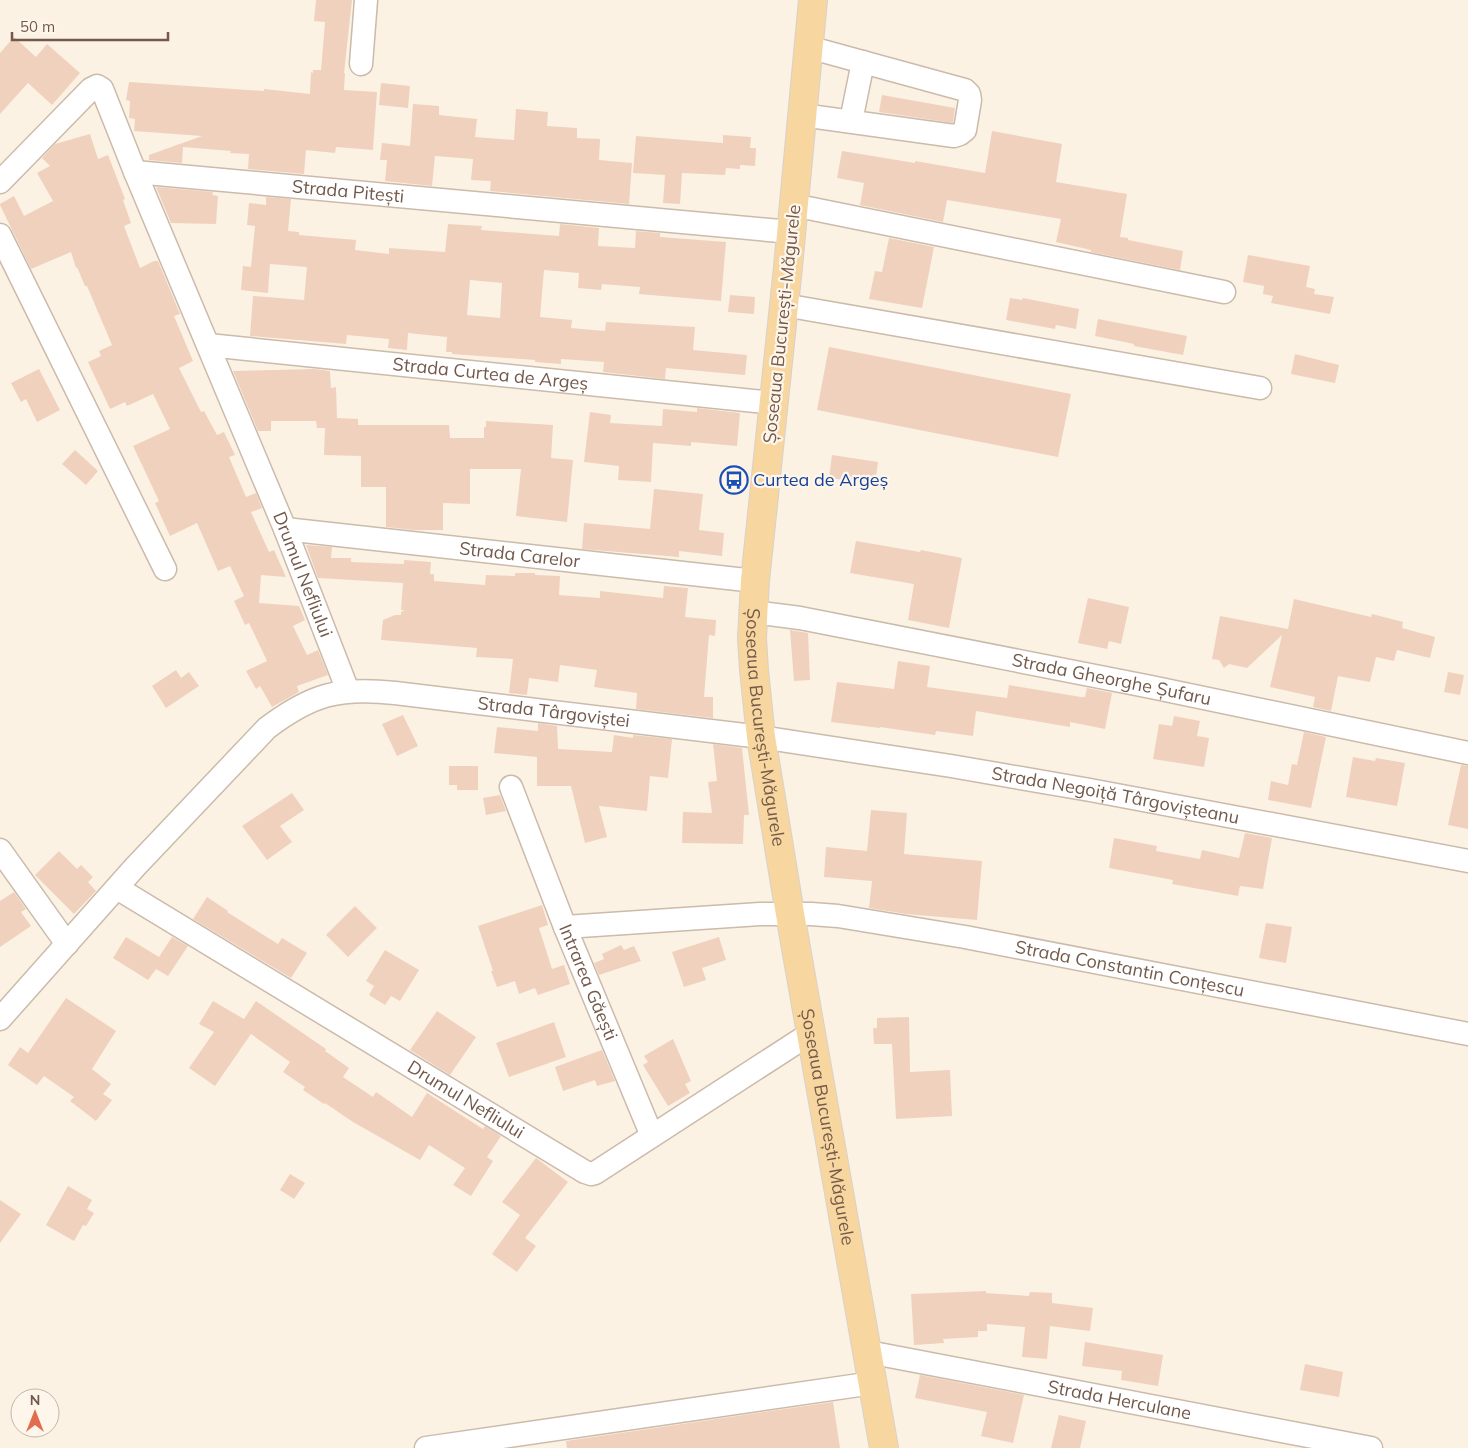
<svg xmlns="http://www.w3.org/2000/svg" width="1468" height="1448" viewBox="0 0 1468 1448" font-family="Mulish,sans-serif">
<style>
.building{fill:#f0d1bd;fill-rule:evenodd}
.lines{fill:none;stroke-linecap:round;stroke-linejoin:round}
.minor-casing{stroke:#ccbaab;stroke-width:25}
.major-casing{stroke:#d8d1cd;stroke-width:30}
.minor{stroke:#fff;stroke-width:22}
.major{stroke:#f7d69f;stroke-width:28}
.labels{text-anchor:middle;stroke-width:4.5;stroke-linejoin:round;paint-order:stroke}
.street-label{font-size:18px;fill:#73594b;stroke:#fef6ea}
.transit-label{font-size:18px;fill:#164399;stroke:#fef6ea;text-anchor:start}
</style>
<rect width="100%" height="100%" fill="#fbf2e4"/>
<path class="building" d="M 316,0 L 352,0 L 344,73 L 345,73 L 344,90 L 377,92 L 373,150 L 336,147 L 335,153 L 306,150 L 304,174 L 248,169 L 249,154 L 230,153 L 231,151 L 183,147 L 182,163 L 149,160 L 149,155 L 202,136 L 134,131 L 135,119 L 129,118 L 130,101 L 126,100 L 129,82 L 264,91 L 264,89 L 310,94 L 311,72 L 313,73 L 313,70 L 321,70 L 325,22 L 314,21 Z
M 14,37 L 36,57 L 47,44 L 80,73 L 52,105 L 28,83 L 0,114 L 0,53 Z
M 381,83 L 410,86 L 408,108 L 379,105 Z
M 882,95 L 955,108 L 953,123 L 879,112 Z
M 413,104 L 439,106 L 439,115 L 477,119 L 475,137 L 514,140 L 516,109 L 548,112 L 547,126 L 577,128 L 577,138 L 600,139 L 599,160 L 632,163 L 629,204 L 490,191 L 491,181 L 471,180 L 473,159 L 435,156 L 432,186 L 385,181 L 387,160 L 380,160 L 382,143 L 410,146 Z
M 992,131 L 1062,144 L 1056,182 L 1127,194 L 1120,237 L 1128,238 L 1128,240 L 1183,251 L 1180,270 L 1091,252 L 1091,250 L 1056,242 L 1061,219 L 947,200 L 943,222 L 860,205 L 864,183 L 837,178 L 842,151 L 915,163 L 915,161 L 985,173 Z
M 90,134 L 98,159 L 108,155 L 125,199 L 123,200 L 131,223 L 124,226 L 140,268 L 154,261 L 158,261 L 180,314 L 174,316 L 193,361 L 179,368 L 201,412 L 204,411 L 217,435 L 224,432 L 235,455 L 229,457 L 246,497 L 256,493 L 262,508 L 251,512 L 269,552 L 274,550 L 286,577 L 261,575 L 259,603 L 299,606 L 305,620 L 293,626 L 307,655 L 318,650 L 328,675 L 297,686 L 299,692 L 272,707 L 260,686 L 256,689 L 246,671 L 267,661 L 249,623 L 245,625 L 234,601 L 244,596 L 230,566 L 218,571 L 197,523 L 170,536 L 155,503 L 159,501 L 133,446 L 170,429 L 153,394 L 127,406 L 125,402 L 110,409 L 88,362 L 101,356 L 99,351 L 112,345 L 87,286 L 85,286 L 77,267 L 76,268 L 71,252 L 31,269 L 0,205 L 0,204 L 14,196 L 24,216 L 53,201 L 37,173 L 50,166 L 42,158 L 55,144 Z
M 723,135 L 751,137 L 750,148 L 756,148 L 755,166 L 740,165 L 740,169 L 726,168 L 725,175 L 682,173 L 680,204 L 663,203 L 665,175 L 633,173 L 636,136 L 723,143 Z
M 156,187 L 213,192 L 212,195 L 218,196 L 216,224 L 171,223 Z
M 266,197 L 291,199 L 288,231 L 299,232 L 299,235 L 356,240 L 355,250 L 389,254 L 389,248 L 445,252 L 448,224 L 482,226 L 481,230 L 559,236 L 560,224 L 599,228 L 598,246 L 635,248 L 636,231 L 660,233 L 660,237 L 726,242 L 721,301 L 639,294 L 640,287 L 602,284 L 601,290 L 578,288 L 579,273 L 544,270 L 540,317 L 572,320 L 571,328 L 605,331 L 606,322 L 695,327 L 693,350 L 747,355 L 745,375 L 666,368 L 665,379 L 603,372 L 604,362 L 561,359 L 561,364 L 535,362 L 535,360 L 452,354 L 452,352 L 446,352 L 447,337 L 408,333 L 407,350 L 388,348 L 389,339 L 347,335 L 346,344 L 250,336 L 253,296 L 304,300 L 307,267 L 270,264 L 268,293 L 241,290 L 243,266 L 251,267 L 255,226 L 247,225 L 249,203 L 266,205 ZM 470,280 L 502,283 L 500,318 L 467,315 Z
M 889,238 L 934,247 L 922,308 L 869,299 L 875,271 L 882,272 Z
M 1248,255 L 1310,266 L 1306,287 L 1315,289 L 1314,294 L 1334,297 L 1330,314 L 1271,303 L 1273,296 L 1263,294 L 1264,286 L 1243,282 Z
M 730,295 L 755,297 L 754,314 L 728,312 Z
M 1010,298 L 1022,300 L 1023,298 L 1079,309 L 1076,329 L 1056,325 L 1055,329 L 1006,320 Z
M 1098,319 L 1187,336 L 1183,355 L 1134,346 L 1134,344 L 1095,336 Z
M 829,347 L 1071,394 L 1058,457 L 817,410 Z
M 1295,354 L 1339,365 L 1335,383 L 1291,374 Z
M 39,369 L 60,410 L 37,422 L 26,399 L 21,402 L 11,383 Z
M 315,369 L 330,371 L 331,388 L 336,387 L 337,418 L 358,419 L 358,425 L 449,425 L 450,438 L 484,438 L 484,427 L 486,427 L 486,421 L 553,425 L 551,458 L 573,460 L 567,522 L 516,516 L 521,469 L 470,469 L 470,504 L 443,503 L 443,530 L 414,530 L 386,527 L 386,487 L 361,487 L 361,456 L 324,455 L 325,428 L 317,428 L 316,421 L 271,421 L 271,431 L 258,431 L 233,371 Z
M 697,408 L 740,413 L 737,446 L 691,442 L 691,446 L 653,443 L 651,482 L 618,480 L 619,466 L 584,462 L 590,412 L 611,415 L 610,423 L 662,426 L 663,409 L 697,412 Z
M 75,450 L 98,471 L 86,485 L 62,464 Z
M 832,455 L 878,462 L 875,484 L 829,478 Z
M 654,489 L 703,494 L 699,530 L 724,533 L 722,556 L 679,551 L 679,557 L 582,549 L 584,523 L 650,529 Z
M 856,541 L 920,552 L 921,550 L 962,558 L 949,628 L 908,620 L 914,584 L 850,573 Z
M 306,545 L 332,547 L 331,558 L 351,558 L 351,562 L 404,564 L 404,560 L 431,562 L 430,574 L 434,574 L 434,581 L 485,585 L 486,575 L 515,576 L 515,573 L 535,573 L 535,575 L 560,576 L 559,595 L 600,598 L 600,591 L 663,598 L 664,586 L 688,588 L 685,617 L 716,620 L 715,636 L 709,635 L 704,697 L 713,697 L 713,718 L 636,709 L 637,693 L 594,687 L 597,670 L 560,665 L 558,682 L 529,678 L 527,695 L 509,693 L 513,659 L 476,657 L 477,648 L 381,640 L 383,620 L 395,615 L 401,615 L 401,612 L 405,610 L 401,610 L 403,583 L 318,578 Z
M 1088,598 L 1129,607 L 1121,644 L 1109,641 L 1107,649 L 1078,643 Z
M 1294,599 L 1371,617 L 1372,614 L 1403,622 L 1402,628 L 1435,637 L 1430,658 L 1397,650 L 1394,661 L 1376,657 L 1370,682 L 1338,676 L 1331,711 L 1313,707 L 1315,697 L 1270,687 L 1282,635 L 1247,668 L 1229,664 L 1224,668 L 1219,660 L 1212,659 L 1220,616 L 1288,629 Z
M 790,630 L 808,633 L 810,680 L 794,681 Z
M 898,661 L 930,666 L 927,687 L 1007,698 L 1009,685 L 1081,697 L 1085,697 L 1087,688 L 1112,693 L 1105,729 L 1070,722 L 1070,727 L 976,711 L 973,736 L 936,731 L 935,735 L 880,727 L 880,728 L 831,722 L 837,682 L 894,689 Z
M 176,670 L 181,678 L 189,672 L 199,686 L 166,708 L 152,686 Z
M 1448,672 L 1464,675 L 1460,695 L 1444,692 Z
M 403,715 L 418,746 L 397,756 L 382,724 Z
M 1174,716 L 1200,721 L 1197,736 L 1209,738 L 1204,767 L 1153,759 L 1159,724 L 1172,726 Z
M 538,723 L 557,726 L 558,749 L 612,752 L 614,735 L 633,738 L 633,735 L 672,739 L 668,778 L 650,776 L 647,811 L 599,806 L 607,837 L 585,843 L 571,786 L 537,786 L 537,757 L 494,753 L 497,727 L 538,731 Z
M 1304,732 L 1326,737 L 1311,808 L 1268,800 L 1271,781 L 1288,785 L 1292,764 L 1297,765 Z
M 713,744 L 742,748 L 749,815 L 744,815 L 743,844 L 682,843 L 683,812 L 712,813 L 708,782 L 717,781 Z
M 1353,757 L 1375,761 L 1376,758 L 1405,763 L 1397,806 L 1346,797 Z
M 1461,765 L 1468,766 L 1468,829 L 1448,825 Z
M 449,766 L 478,766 L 478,790 L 457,790 L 457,785 L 449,785 Z
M 292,793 L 304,810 L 280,826 L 292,842 L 267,860 L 242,826 Z
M 500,795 L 506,811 L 486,815 L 483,798 Z
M 871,810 L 907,813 L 904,854 L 982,861 L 977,920 L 906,914 L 869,908 L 872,881 L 824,877 L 826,847 L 867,851 Z
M 1245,833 L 1272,838 L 1263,889 L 1240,886 L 1238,896 L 1172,884 L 1173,880 L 1109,868 L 1114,838 L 1157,846 L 1156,851 L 1200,859 L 1202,850 L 1239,858 Z
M 59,851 L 77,869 L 81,865 L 93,877 L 88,882 L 96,891 L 74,914 L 35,875 Z
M 14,892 L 26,909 L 21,912 L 31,926 L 0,947 L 0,901 Z
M 207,897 L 228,911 L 227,912 L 278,944 L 282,938 L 307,953 L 291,978 L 193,919 Z
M 542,905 L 548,925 L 539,928 L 552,969 L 564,965 L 570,984 L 538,995 L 535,988 L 519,994 L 515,981 L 497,987 L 491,971 L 493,971 L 478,926 Z
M 355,906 L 377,928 L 348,957 L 326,935 Z
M 1266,923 L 1292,927 L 1286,963 L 1259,958 Z
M 126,937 L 159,957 L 172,937 L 188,946 L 168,976 L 156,969 L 148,980 L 113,958 Z
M 719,937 L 726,960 L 702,968 L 706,980 L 684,987 L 672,952 Z
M 621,945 L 624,950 L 634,946 L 641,961 L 599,975 L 594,963 L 604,959 L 602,954 Z
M 385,950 L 419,970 L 400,1001 L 391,996 L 385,1005 L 369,995 L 374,986 L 366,981 Z
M 66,998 L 116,1031 L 92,1069 L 111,1084 L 103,1094 L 112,1100 L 96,1121 L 70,1101 L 74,1097 L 44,1076 L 37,1085 L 8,1065 L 20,1047 L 28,1053 Z
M 213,1001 L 244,1019 L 256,1001 L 326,1049 L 325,1051 L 349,1068 L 343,1077 L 373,1097 L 376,1092 L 412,1117 L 427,1093 L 483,1129 L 485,1126 L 501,1136 L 487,1157 L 493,1161 L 471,1196 L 453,1185 L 465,1168 L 429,1145 L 420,1160 L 353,1122 L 325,1103 L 324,1104 L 303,1090 L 305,1087 L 283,1072 L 290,1062 L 251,1034 L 215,1086 L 189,1068 L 214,1032 L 199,1024 Z
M 437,1011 L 476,1037 L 450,1075 L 410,1050 Z
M 909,1017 L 910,1072 L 950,1070 L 952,1116 L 896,1119 L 892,1044 L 874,1044 L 873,1028 L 877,1028 L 877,1018 Z
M 554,1022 L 566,1057 L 509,1077 L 496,1043 Z
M 673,1039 L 691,1081 L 685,1084 L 690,1093 L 668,1106 L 643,1065 L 648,1062 L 644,1056 Z
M 602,1050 L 615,1081 L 597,1086 L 595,1080 L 563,1091 L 555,1067 Z
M 536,1158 L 568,1182 L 525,1238 L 536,1246 L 517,1272 L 492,1254 L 520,1215 L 502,1202 Z
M 290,1174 L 305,1183 L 294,1199 L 280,1190 Z
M 68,1186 L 92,1200 L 87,1209 L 94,1213 L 86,1226 L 83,1225 L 74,1241 L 46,1225 Z
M 0,1200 L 21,1214 L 0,1243 Z
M 986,1291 L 986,1293 L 1029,1296 L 1030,1292 L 1052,1293 L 1052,1303 L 1093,1308 L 1090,1331 L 1050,1326 L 1047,1359 L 1022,1357 L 1025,1327 L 987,1324 L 987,1331 L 978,1331 L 978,1337 L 943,1339 L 944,1343 L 914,1345 L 911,1294 Z
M 1085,1342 L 1163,1355 L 1158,1386 L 1121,1380 L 1122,1371 L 1082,1366 Z
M 1305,1364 L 1343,1372 L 1339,1397 L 1300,1390 Z
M 920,1375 L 1024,1395 L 1013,1443 L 981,1436 L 987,1412 L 915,1398 Z
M 833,1402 L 840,1448 L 567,1448 L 566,1441 Z
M 1059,1415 L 1086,1421 L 1080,1448 L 1051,1448 Z"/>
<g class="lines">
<g class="minor-casing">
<g id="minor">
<path d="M 361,64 L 366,0"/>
<path d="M 802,115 L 954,136 L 960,134 L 965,130 L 970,100 L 969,94 L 965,90 L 808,47"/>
<path d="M 851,121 L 863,62"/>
<path id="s1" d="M 135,172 L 791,232"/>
<path id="s2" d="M 0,182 L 91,89 L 97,86 L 102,89 L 135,172 L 285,529 L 348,691"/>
<path d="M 793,205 L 1224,292"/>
<path d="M 0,235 L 165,569"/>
<path d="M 784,305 L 1260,388"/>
<path id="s3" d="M 208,345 L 774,403"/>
<path id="s4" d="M 285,529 L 755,581"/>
<path id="s5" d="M 753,612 L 800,618 L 1151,687 L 1468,753"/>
<path id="s6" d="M 511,787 L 565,927 L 652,1136"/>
<path d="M 0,850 L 67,944"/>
<path id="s7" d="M 117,888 L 585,1172 L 591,1174 L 595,1173 L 811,1033"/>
<path id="s8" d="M 565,927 L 760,914 L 811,914 L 838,916 L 965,937 L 1468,1034"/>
<path id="s9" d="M 0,1019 L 135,867 L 267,728 C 312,694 339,687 395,693 L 761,737 L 951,766 L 1090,790 L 1468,861"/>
<path id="s10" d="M 868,1352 L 1371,1448"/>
<path d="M 426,1448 L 873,1383"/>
</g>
</g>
<g class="major-casing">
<g id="major">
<path id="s11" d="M 813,0 L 788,267 L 755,581 L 752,638 L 754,670 L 761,737 L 790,914 L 884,1448"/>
</g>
</g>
<use href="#minor" class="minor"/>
<use href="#major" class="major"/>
</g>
<defs>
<g id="bus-ring" transform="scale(1.4375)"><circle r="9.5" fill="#fef6ea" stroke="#1a4fb4" stroke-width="1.5"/><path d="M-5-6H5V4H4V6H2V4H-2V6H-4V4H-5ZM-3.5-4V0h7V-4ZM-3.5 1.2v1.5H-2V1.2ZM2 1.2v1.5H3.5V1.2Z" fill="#1a4fb4"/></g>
</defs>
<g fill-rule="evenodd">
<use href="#bus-ring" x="734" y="480"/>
</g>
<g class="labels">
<g class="street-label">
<text dy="6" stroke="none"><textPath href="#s1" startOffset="214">Strada Pitești</textPath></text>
<text transform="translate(782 324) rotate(-84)" y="6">Șoseaua București-Măgurele</text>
<text dy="6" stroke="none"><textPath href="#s3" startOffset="284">Strada Curtea de Argeș</textPath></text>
<text dy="6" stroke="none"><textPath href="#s4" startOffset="236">Strada Carelor</textPath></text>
<text dy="6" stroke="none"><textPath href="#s2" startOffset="668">Drumul Nefliului</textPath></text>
<text dy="6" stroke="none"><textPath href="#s5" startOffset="365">Strada Gheorghe Șufaru</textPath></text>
<text dy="6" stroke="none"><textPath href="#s9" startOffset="692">Strada Târgoviștei</textPath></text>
<text dy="6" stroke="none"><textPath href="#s11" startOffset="731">Șoseaua București-Măgurele</textPath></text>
<text dy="6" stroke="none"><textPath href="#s9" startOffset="1260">Strada Negoiță Târgovișteanu</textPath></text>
<text dy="6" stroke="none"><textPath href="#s8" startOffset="570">Strada Constantin Conțescu</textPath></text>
<text dy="6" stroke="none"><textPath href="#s6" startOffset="210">Intrarea Găești</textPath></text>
<text dy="6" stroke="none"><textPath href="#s7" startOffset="408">Drumul Nefliului</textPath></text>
<text dy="6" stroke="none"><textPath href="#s11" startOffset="1136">Șoseaua București-Măgurele</textPath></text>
<text dy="6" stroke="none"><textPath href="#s10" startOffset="256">Strada Herculane</textPath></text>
</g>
<g class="transit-label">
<text x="753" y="486">Curtea de Argeș</text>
</g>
</g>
<g transform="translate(35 1413)"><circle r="24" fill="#fef6ea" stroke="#c6b7aa"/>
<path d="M0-4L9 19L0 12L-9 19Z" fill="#e16d4e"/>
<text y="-8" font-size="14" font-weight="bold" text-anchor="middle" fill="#73594b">N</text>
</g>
<path d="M12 32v8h156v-8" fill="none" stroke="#73594b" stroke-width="2.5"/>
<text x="20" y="32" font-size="15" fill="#73594b" stroke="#fef6ea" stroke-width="4" paint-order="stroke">50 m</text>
</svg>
